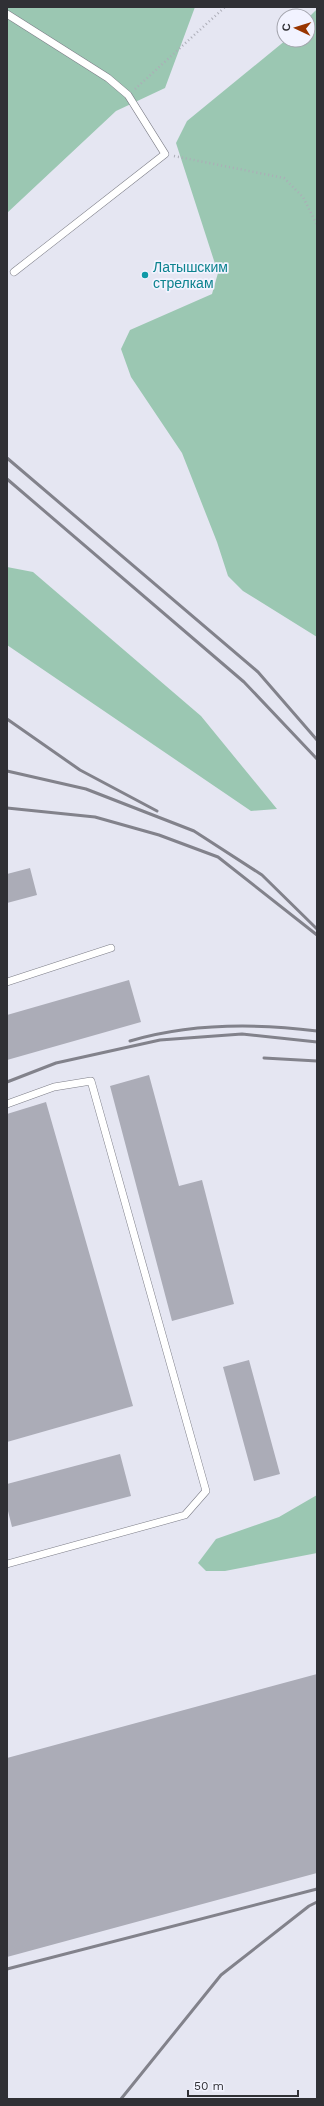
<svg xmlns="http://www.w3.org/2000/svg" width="324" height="2106" viewBox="0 0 324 2106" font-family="'Work Sans',sans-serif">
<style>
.green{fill:#9bc7b2}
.building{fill:#abacb7}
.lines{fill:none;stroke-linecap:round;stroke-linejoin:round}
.service-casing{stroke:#7d7e88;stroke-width:8}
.path{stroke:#acadb7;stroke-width:2.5;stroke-dasharray:1 3;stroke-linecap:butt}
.service{stroke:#fff;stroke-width:7}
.rail{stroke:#82828b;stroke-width:3}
.culture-dot{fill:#0f9aa8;stroke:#f2f3ff;stroke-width:1.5}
.labels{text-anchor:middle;stroke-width:3.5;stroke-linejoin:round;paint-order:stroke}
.culture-label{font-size:14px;fill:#0d838f;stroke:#f2f3ff;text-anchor:start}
</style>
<rect width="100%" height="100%" fill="#e5e6f2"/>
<path class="green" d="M 7,7 L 195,7 L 165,88 L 116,111 L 7,213 Z
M 317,9 L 317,637 L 243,591 L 228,576 L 217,542 L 182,453 L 131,377 L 121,349 L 130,330 L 212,294 L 218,273 L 176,143 L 187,121 L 286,40 L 308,40 L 308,18 Z
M 7,567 L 33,572 L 201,716 L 277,809 L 251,811 L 7,645 Z
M 317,1495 L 317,1553 L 225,1571 L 206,1571 L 198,1563 L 216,1539 L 279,1517 Z"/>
<path class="building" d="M 30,868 L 37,895 L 7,903 L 7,874 Z
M 129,980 L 141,1022 L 7,1060 L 7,1015 Z
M 149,1075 L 179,1186 L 202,1180 L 234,1304 L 172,1321 L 110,1086 Z
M 46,1102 L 133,1406 L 7,1442 L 7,1114 Z
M 249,1360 L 280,1474 L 254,1481 L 223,1367 Z
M 120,1454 L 131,1496 L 12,1527 L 7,1507 L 7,1484 Z
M 317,1674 L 317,1873 L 7,1957 L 7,1758 Z"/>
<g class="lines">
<g class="service-casing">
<path id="service" d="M 7,14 L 108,78 L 128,95 L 165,154 L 14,272
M 7,982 L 111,948
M 7,1104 L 54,1087 L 91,1081 L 206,1491 L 185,1515 L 7,1564"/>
</g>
<path class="path" d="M 135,89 L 225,7
M 174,156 L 284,178 L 303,197 L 317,225"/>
<use href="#service" class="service"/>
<path class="rail" d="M 7,458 L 258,672 L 317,740
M 7,479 L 244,682 L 317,759
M 7,719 L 80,770 L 157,811
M 7,771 L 86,789 L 194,831 L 262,875 L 317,929
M 7,808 L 95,817 L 159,835 L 218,857 L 317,935
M 130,1041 C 191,1023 254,1023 317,1031
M 264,1058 L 317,1061
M 7,1082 L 56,1063 L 160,1040 L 242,1034 L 317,1042
M 7,1969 L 317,1889
M 121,2099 L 221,1975 L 309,1906 L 317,1902"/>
</g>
<circle class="culture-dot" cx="145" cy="275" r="4"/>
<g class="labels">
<g class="culture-label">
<text x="153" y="272">Латышским<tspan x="153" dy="16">стрелкам</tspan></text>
</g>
</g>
<rect width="324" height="2106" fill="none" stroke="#303035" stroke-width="16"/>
<g transform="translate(296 28) rotate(274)"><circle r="19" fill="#f2f3ff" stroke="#a4a5ae"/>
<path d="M0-3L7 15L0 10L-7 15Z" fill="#993500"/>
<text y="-6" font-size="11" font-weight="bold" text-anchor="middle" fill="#303035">С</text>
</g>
<path d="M188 2090v6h110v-6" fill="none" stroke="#303035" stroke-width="2"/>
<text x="194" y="2090" font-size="12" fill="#303035" stroke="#f2f3ff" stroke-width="3" paint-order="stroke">50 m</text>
</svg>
